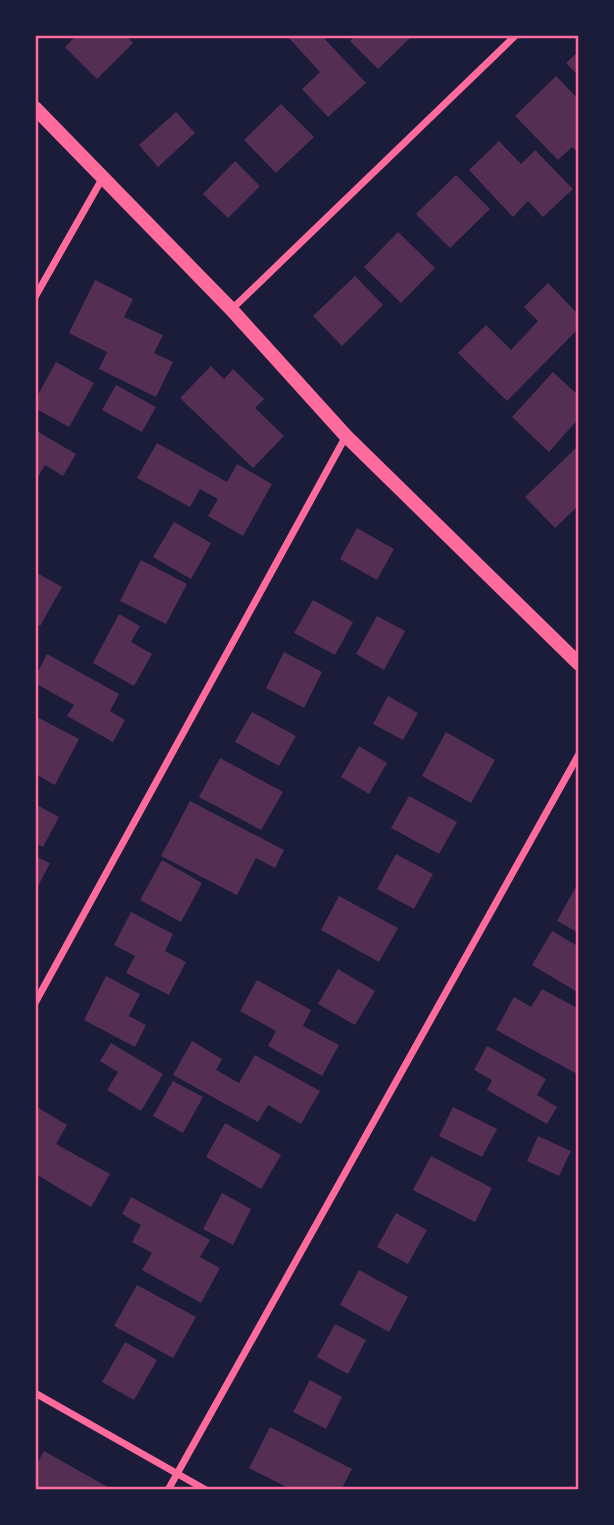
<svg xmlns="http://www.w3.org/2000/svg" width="614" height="1525" viewBox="0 0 614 1525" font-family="Ubuntu,sans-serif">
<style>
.building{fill:#542f53}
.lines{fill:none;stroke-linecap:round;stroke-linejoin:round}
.minor{stroke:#ff6b9d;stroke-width:7}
.secondary{stroke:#ff6b9d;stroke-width:14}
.neatline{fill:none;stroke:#ff6b9d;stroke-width:2.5}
</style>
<rect width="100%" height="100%" fill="#1b1b3a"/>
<path class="building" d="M 77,35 L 125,35 L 133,43 L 97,79 L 65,47 Z
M 286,35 L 321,35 L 366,83 L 328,117 L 302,89 L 320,72 Z
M 356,35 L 413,35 L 378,69 L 350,41 Z
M 579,51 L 579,76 L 566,63 Z
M 556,76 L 579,100 L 579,154 L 572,147 L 558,160 L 515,116 Z
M 281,104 L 314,137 L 276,173 L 244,140 Z
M 176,112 L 195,133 L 158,167 L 139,145 Z
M 499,141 L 521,164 L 535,150 L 573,189 L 543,217 L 528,201 L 513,217 L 469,170 Z
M 235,161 L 260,186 L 228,218 L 203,194 Z
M 456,175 L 490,209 L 450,248 L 416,214 Z
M 398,232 L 435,268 L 401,303 L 364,267 Z
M 355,276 L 383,305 L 342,346 L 313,316 Z
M 95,280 L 133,299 L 124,317 L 163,335 L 154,353 L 173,362 L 156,397 L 99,369 L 107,352 L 69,333 Z
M 548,283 L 579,315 L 579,328 L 507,401 L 458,353 L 486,325 L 511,350 L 538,321 L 524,307 Z
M 56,362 L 94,383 L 69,427 L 35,408 L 35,400 Z
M 211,366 L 224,379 L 233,369 L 264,399 L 255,408 L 284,436 L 253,468 L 180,398 Z
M 553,372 L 579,396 L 579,418 L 549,452 L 512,417 Z
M 116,385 L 156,407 L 142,432 L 102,410 Z
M 35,430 L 76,454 L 63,476 L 45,465 L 35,482 Z
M 157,443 L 227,482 L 237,464 L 272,484 L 243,536 L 208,516 L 218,499 L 200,489 L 190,507 L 137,478 Z
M 579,445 L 579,505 L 555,528 L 525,497 Z
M 174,522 L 211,543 L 191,579 L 153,557 Z
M 357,528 L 394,549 L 377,580 L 340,559 Z
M 141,560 L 187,584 L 166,624 L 120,601 Z
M 37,573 L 62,587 L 40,626 L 35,623 L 35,577 Z
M 313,600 L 353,622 L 335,655 L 294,633 Z
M 119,614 L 140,626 L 131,642 L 152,654 L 134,686 L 93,663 Z
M 377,616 L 405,631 L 384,670 L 356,654 Z
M 284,652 L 322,672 L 304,708 L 266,688 Z
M 47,654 L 119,694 L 110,711 L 125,720 L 113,742 L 67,716 L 74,705 L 35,683 L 35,677 Z
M 388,696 L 418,713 L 403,740 L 373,724 Z
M 252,712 L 296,736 L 279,766 L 235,742 Z
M 35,716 L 79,739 L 55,785 L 35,774 Z
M 446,732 L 495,760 L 471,803 L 422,776 Z
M 359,746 L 387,763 L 369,794 L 341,777 Z
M 220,758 L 283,792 L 261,830 L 199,797 Z
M 409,796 L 457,822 L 439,854 L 391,828 Z
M 190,801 L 284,850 L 275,868 L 256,858 L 237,895 L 161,856 Z
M 35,804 L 59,817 L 43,847 L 35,843 Z
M 396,854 L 433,874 L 414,909 L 377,889 Z
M 35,856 L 50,863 L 35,892 Z
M 162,860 L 202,883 L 181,922 L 140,900 Z
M 579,881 L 579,933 L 557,921 Z
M 339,896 L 398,928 L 379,962 L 321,930 Z
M 131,912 L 173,934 L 165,951 L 186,962 L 169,995 L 126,973 L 135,956 L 114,945 Z
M 552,931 L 579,947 L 579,993 L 532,965 Z
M 338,969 L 375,991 L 355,1025 L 318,1004 Z
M 106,976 L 140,994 L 129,1016 L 146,1025 L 135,1047 L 84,1020 Z
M 257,980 L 311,1010 L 303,1026 L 339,1045 L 322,1076 L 268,1046 L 276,1031 L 240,1011 Z
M 542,989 L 579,1009 L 579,1075 L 496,1030 L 514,997 L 531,1007 Z
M 192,1041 L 222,1059 L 216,1070 L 239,1083 L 255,1055 L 320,1091 L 301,1124 L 268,1105 L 258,1122 L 173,1075 Z
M 111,1043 L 163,1074 L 141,1111 L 107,1090 L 118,1072 L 100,1061 Z
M 487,1046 L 546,1079 L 537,1095 L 557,1107 L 547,1124 L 487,1090 L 492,1080 L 474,1070 Z
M 173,1081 L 203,1097 L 183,1133 L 153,1116 Z
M 35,1106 L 67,1125 L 56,1144 L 110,1174 L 91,1207 L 39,1176 L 35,1182 Z
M 453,1107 L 497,1129 L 482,1157 L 439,1136 Z
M 225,1123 L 281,1155 L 261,1189 L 206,1157 Z
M 538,1136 L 571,1151 L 559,1176 L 527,1161 Z
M 431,1156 L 492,1188 L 475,1222 L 413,1190 Z
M 222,1193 L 251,1209 L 233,1245 L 203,1229 Z
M 131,1197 L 210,1240 L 200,1257 L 220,1268 L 201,1303 L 142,1270 L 152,1253 L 132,1242 L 141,1225 L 122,1214 Z
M 396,1213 L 427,1230 L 408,1264 L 377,1247 Z
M 359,1270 L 408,1297 L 389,1332 L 340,1305 Z
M 137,1285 L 196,1317 L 173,1358 L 114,1326 Z
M 335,1324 L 366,1340 L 348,1374 L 317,1357 Z
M 125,1342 L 157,1360 L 134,1400 L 102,1382 Z
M 310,1380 L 342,1397 L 326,1429 L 293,1412 Z
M 270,1427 L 352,1469 L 341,1490 L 292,1490 L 249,1468 Z
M 44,1451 L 113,1490 L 35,1490 L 35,1467 Z"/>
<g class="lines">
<path class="minor" d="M 35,297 L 102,179
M 232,309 L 516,35
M 35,1003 L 346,436
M 35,1393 L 206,1490
M 168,1490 L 579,754"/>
<path class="secondary" d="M 35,108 L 231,309 L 346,436 L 579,664"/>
</g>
<rect width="614" height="1525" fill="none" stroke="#1b1b3a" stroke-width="74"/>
<rect x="37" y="37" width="540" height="1451" class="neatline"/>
</svg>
